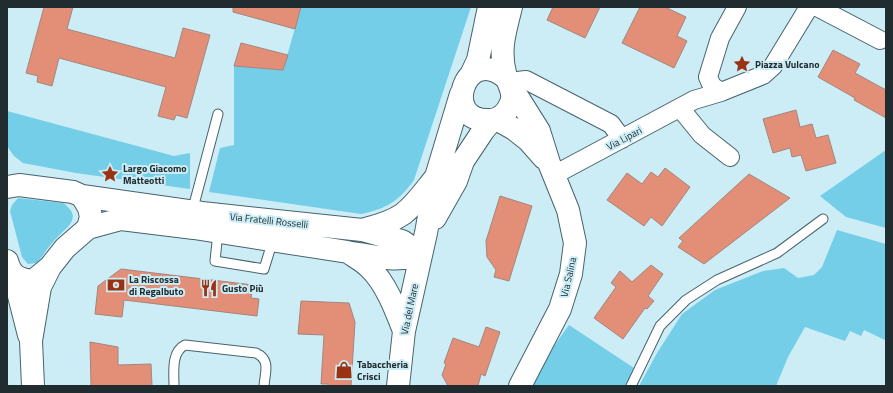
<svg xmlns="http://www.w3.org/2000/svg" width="893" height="393" viewBox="0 0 893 393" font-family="'Titillium Web',sans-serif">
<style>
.green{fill:#74cee8}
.building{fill:#e38f78;stroke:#a2867e}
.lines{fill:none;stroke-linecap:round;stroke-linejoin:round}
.lane-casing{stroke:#47636c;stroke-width:11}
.street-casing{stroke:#47636c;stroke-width:20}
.secondary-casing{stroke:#47636c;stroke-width:24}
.lane{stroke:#fff;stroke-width:9}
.street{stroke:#fff;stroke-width:18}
.secondary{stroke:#fff;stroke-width:22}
.labels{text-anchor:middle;stroke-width:4;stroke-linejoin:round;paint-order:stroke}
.poi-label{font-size:10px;font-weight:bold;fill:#202c30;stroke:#ccecf6;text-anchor:start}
.street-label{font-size:10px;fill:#202c30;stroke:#ccecf6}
</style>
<rect width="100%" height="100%" fill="#ccecf6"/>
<path class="green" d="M 301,7 L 471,7 L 414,180 C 399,201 386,209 361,214 L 209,192 L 220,148 L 234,145 L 234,66 L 283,70 Z
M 7,111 L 174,156 L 190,153 L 190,189 L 76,173 L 23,163 L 14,156 L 7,146 Z
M 886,150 L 886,228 L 846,217 L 820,196 Z
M 18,198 L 63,203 C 86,219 63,229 53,242 C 47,248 43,256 37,263 L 28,264 L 22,257 L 10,211 L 12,205 Z
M 837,230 L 886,244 L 885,340 L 864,330 L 861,336 L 850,331 L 845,341 L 805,327 L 788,357 L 776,386 L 639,386 L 657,353 L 682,314 L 715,290 L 763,271 L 784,268 L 798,278 L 814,275 L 822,267 Z
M 569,325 L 634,368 L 626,386 L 531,386 L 543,361 Z"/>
<path class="building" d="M 44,7 L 73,7 L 67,29 L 175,58 L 183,28 L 210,35 L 187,118 L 176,115 L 174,120 L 158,116 L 166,87 L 59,58 L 52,86 L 37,82 L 38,76 L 26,73 Z
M 233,7 L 301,7 L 295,29 L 233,12 Z
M 553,7 L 600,7 L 585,38 L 547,20 Z
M 640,7 L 665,7 L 686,17 L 677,36 L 687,41 L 674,68 L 622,43 Z
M 241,43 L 288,55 L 283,70 L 234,66 Z
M 833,50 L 860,64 L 855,73 L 886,90 L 886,118 L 854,100 L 855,98 L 818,77 Z
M 796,110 L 800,127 L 812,124 L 816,138 L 828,135 L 836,163 L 806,171 L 801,155 L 792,157 L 790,148 L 773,153 L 763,119 Z
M 665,168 L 690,187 L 662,226 L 651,217 L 644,226 L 607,200 L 627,173 L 642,184 L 651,172 L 658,177 Z
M 749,174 L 790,198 L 704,264 L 678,247 L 683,241 L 679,238 Z
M 500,196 L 532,206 L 509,281 L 494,277 L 496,270 L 487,257 L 486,241 Z
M 651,265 L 663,274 L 648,296 L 654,301 L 647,309 L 645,308 L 623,339 L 594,318 L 616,287 L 611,283 L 620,271 L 632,282 Z
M 121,269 L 253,285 L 251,298 L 259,299 L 257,316 L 124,300 L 122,317 L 95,314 L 98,286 Z
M 301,301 L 349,303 L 355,322 L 351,386 L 328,386 L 328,384 L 321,384 L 324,335 L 298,334 Z
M 486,327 L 500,332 L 485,376 L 481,374 L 478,386 L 448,386 L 442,375 L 446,364 L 444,363 L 453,338 L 479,347 Z
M 90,342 L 118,347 L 118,365 L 151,364 L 152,386 L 91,386 Z"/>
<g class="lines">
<g class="lane-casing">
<path id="lane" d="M 192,212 L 218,114
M 218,232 L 215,261 L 264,269 L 273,240
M 174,386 C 174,372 171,352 185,345 L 256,353 C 271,360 265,372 264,386
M 631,386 L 660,326 L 686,300 L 717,280 L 777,253 L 823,219"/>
</g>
<g class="street-casing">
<path id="street" d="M 817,7 L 880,40
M 509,82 L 526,80 L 611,124 L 622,139
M 721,92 L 712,86 L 708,77 L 720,38 L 737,7
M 680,108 L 702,135 L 730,157
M 554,175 L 694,100 L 721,92 L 763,75 L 773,66 L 809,7"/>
</g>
<g class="secondary-casing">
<path id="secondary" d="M 471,75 L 478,60 L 489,7
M 506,78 C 465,43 440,122 489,120 C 499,120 506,114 510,105 C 516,93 508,85 505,73 C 499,49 505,31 511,7
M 512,88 L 539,131 L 549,163 L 568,210 L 575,243 L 571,274 L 560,309 L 520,386
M 496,119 L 514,129 L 528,140 L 544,158
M 7,187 L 19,185 L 73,192 L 82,196 L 89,208 L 91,217 L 88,228 L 65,248 L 50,267 L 33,281 C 17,279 11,275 7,261
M 82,196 L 202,213 L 362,230 C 376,226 390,223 403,214 C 416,204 426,189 436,177
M 435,218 L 456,181 L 463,161 L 483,131 L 492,120
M 88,228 L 121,219 L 194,228 L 348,252 C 355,257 363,261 369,267 C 386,283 396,310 404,331
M 362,230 L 402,241 L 421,254
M 351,253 C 376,256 397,263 421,254
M 10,271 L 17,288 L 29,335
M 33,386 L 31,341 L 40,287 L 50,267
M 398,386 L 404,331 L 426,233 L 436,177 L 461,94"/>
</g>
<use href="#lane" class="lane"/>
<use href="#street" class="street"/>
<use href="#secondary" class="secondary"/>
</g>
<defs>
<g id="sight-bare" transform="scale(1.38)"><path d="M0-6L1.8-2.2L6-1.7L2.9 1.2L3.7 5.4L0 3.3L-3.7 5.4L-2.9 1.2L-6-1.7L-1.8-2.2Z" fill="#9a3214" stroke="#ccecf6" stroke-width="2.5" paint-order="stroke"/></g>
<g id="bank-bare" transform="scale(1.38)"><path d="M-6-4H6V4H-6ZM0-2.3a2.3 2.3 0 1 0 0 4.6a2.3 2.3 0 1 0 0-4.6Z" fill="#9a3214" stroke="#ccecf6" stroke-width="2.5" paint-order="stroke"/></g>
<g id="restaurant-bare" transform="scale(1.38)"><path d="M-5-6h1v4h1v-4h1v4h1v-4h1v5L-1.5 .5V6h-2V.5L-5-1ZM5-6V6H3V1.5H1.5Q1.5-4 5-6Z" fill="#9a3214" stroke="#ccecf6" stroke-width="2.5" paint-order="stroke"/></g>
<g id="shop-bare" transform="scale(1.38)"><path d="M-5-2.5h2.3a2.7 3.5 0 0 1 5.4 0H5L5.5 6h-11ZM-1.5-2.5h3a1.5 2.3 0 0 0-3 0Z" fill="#9a3214" stroke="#ccecf6" stroke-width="2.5" paint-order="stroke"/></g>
</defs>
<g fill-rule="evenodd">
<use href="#sight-bare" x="742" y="64"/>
<use href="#sight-bare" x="110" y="174"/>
<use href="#bank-bare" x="116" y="285"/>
<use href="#restaurant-bare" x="209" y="288"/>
<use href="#shop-bare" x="344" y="370"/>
</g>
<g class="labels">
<g class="poi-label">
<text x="755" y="68">Piazza Vulcano</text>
<text x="123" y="172">Largo Giacomo<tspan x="123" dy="12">Matteotti</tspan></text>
<text x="129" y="283">La Riscossa<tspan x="129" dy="12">di Regalbuto</tspan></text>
<text x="222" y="292">Gusto Più</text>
<text x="357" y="368">Tabaccheria<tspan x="357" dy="12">Crisci</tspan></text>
</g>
<g class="street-label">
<text transform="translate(624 138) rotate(-28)" y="4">Via Lipari</text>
<text transform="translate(269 220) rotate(6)" y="4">Via Fratelli Rosselli</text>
<text transform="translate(568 277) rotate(-77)" y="4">Via Salina</text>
<text transform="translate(409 309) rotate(-78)" y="4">Via del Mare</text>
</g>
</g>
<rect width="893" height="393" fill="none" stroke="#202c30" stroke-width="16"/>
</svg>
